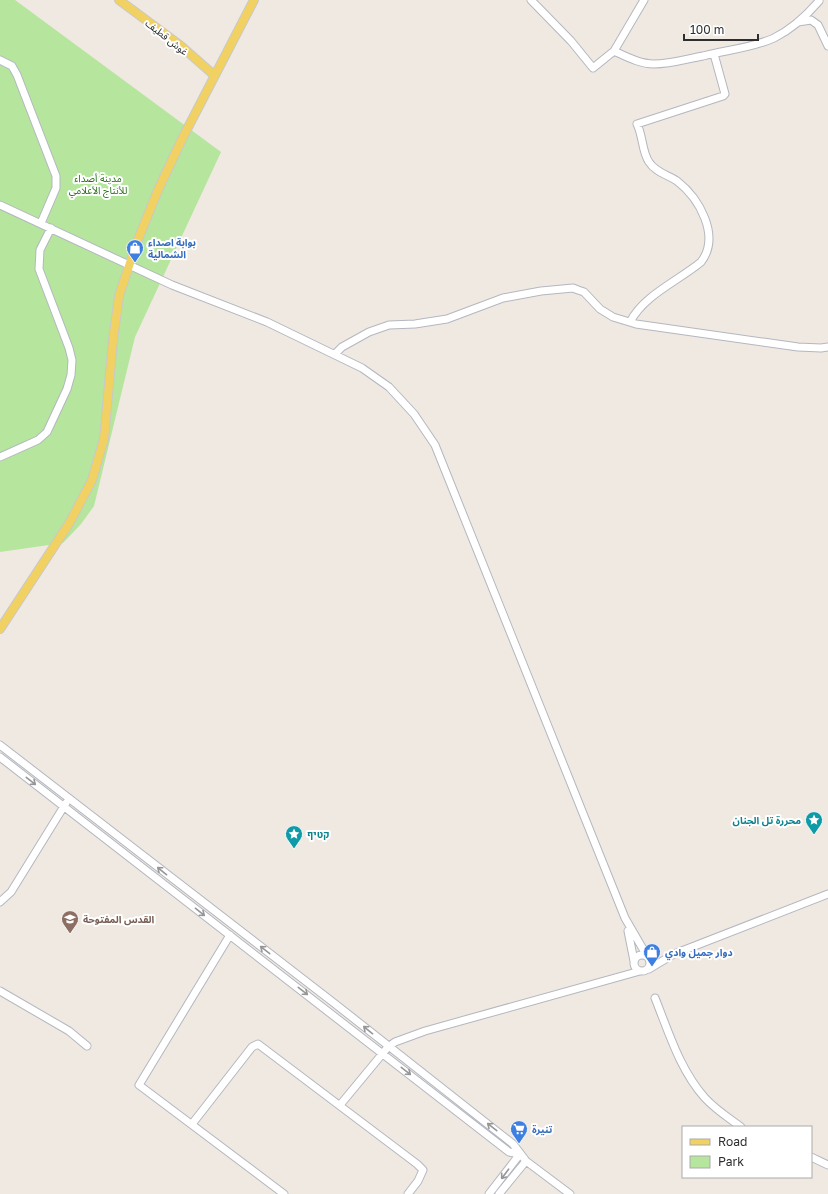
<svg xmlns="http://www.w3.org/2000/svg" width="828" height="1194" viewBox="0 0 828 1194" font-family="'Golos Text','Noto Sans Arabic',Heebo,sans-serif">
<style>
.green{fill:#b6e59e}
.lines{fill:none;stroke-linecap:round;stroke-linejoin:round}
.minor-casing{stroke:#b4b7c1;stroke-width:9}
.major-casing{stroke:#c9c9c9;stroke-width:10}
.minor{stroke:#fff;stroke-width:7}
.major{stroke:#f2d163;stroke-width:8}
.oneway{stroke:#969696}
.labels{text-anchor:middle;stroke-width:4;stroke-linejoin:round;paint-order:stroke}
.street-label{font-size:10px;fill:#2e2e2e;stroke:#fff}
.park-label{font-size:10px;fill:#2c6e1b;stroke:#fff}
.shop-label{font-size:10px;font-weight:bold;fill:#366cbe;stroke:#fff;text-anchor:start}
.culture-label{font-size:10px;font-weight:bold;fill:#0d838f;stroke:#fff;text-anchor:end}
.education-label{font-size:10px;font-weight:bold;fill:#785e54;stroke:#fff;text-anchor:start}
</style>
<rect width="100%" height="100%" fill="#efe9e1"/>
<path class="green" d="M 0,0 L 15,0 L 221,152 L 135,337 L 94,506 L 81,524 L 63,543 L 0,552 Z"/>
<g class="lines">
<g class="minor-casing">
<path id="minor" d="M 531,0 L 571,41 L 593,68 L 614,51 L 644,0
M 798,22 L 811,20 L 818,25 L 828,46
M 614,51 C 627,57 640,64 654,64 C 671,64 686,59 703,56 C 726,50 752,48 774,38 C 790,30 807,15 819,1
M 0,60 L 12,66 L 17,75 L 56,176 L 56,188 L 41,223
M 0,205 L 172,285 L 267,322 L 362,368 L 389,387 L 414,414 L 435,445 L 625,918 L 647,956
M 630,322 C 644,295 678,281 701,262 C 721,236 699,198 677,181 C 668,175 655,172 649,162 C 642,152 643,136 637,124 L 723,96 L 725,94 L 714,54
M 335,354 L 342,347 L 369,332 L 389,325 L 415,324 L 447,319 L 503,298 L 541,291 L 573,288 L 578,290 L 584,292 L 600,309 L 613,317 L 636,324 L 798,347 L 821,348 L 828,347
M 0,457 L 38,440 L 47,432 L 67,389 L 71,375 L 72,360 L 69,348 L 39,269 L 40,250 L 51,228
M 0,745 L 334,1003 L 513,1144 L 526,1161 L 570,1194
M 0,757 L 509,1152 L 520,1154
M 0,902 L 11,892 L 66,803
M 628,931 L 634,961
M 230,935 L 139,1085 L 284,1194
M634 963a8 8 0 1 1 16 0a8 8 0 1 1-16 0Z
M 649,969 L 674,954 L 828,894
M 0,991 L 69,1031 L 87,1046
M 655,998 C 669,1033 680,1070 705,1098 C 716,1110 729,1118 741,1127
M 340,1105 L 388,1047 L 395,1042 L 425,1031 L 640,971
M 192,1124 L 252,1047 L 258,1044 L 417,1164 L 423,1170 L 418,1181 L 408,1194
M 811,1157 L 828,1165
M 489,1194 L 520,1154
M 499,1194 L 526,1161"/>
</g>
<g class="major-casing">
<path id="major" d="M 119,0 L 181,46 L 214,75
M 0,629 L 70,522 L 92,480 L 104,439 L 113,340 L 119,296 L 137,242 L 158,190 L 182,139 L 254,0"/>
</g>
<use href="#minor" class="minor"/>
<use href="#major" class="major"/>
</g>
<defs><path id="oneway-shaft" d="M-6 0H5M1.5-3L5.5 0L1.5 3" fill="none" stroke-width="1.6" stroke-linecap="round" stroke-linejoin="round"/></defs>
<g class="oneway">
<use href="#oneway-shaft" transform="translate(31 781) rotate(38)"/>
<use href="#oneway-shaft" transform="translate(162 871) rotate(-141)"/>
<use href="#oneway-shaft" transform="translate(200 912) rotate(39)"/>
<use href="#oneway-shaft" transform="translate(265 950) rotate(-142)"/>
<use href="#oneway-shaft" transform="translate(303 991) rotate(38)"/>
<use href="#oneway-shaft" transform="translate(368 1030) rotate(-141)"/>
<use href="#oneway-shaft" transform="translate(406 1071) rotate(38)"/>
<use href="#oneway-shaft" transform="translate(492 1127) rotate(-142)"/>
<use href="#oneway-shaft" transform="translate(505 1174) rotate(127)"/>
</g>
<defs>
<g id="shop-pin" transform="scale(0.9)"><path d="M0 17L-7.5 6A9.5 9.5 0 1 1 7.5 6Z" fill="#3f7fe0" stroke="#fff"/><path d="M-5-2.5h2.3a2.7 3.5 0 0 1 5.4 0H5L5.5 6h-11ZM-1.5-2.5h3a1.5 2.3 0 0 0-3 0Z" fill="#fff"/></g>
<g id="sight-pin" transform="scale(0.9)"><path d="M0 17L-7.5 6A9.5 9.5 0 1 1 7.5 6Z" fill="#0f9aa8" stroke="#fff"/><path d="M0-6L1.8-2.2L6-1.7L2.9 1.2L3.7 5.4L0 3.3L-3.7 5.4L-2.9 1.2L-6-1.7L-1.8-2.2Z" fill="#fff"/></g>
<g id="school-pin" transform="scale(0.9)"><path d="M0 17L-7.5 6A9.5 9.5 0 1 1 7.5 6Z" fill="#8d6e63" stroke="#fff"/><path d="M0-5L7-2L0 1L-7-2ZM-4 1L0 2.5L4 1V4Q0 6-4 4Z" fill="#fff"/></g>
<g id="supermarket-pin" transform="scale(0.9)"><path d="M0 17L-7.5 6A9.5 9.5 0 1 1 7.5 6Z" fill="#3f7fe0" stroke="#fff"/><path d="M-6-5.5h2.5l.6 2H6L4.5 2H-2.5L-4.4-4H-6ZM-1.5 3.2a1.3 1.3 0 1 0 .1 0ZM3 3.2a1.3 1.3 0 1 0 .1 0Z" fill="#fff"/></g>
</defs>
<g fill-rule="evenodd">
<use href="#shop-pin" x="135" y="248"/>
<use href="#sight-pin" x="814" y="820"/>
<use href="#sight-pin" x="294" y="834"/>
<use href="#school-pin" x="70" y="919"/>
<use href="#shop-pin" x="652" y="952"/>
<use href="#supermarket-pin" x="519" y="1129"/>
</g>
<g class="labels">
<g class="street-label">
<text transform="translate(167 37) rotate(38)" y="4">غوش قطيف</text>
</g>
<g class="park-label">
<text x="98" y="182">مدينة أصداء<tspan x="98" dy="12">للأنتاج الأعلامي</tspan></text>
</g>
<g class="shop-label">
<text x="148" y="246">بوابة اصداء<tspan x="148" dy="12">الشمالية</tspan></text>
<text x="665" y="956">دوار جميل وادي</text>
<text x="532" y="1133">تنيرة</text>
</g>
<g class="culture-label">
<text x="801" y="824">محررة تل الجنان</text>
<text x="307" y="838" text-anchor="start">קטיף</text>
</g>
<g class="education-label">
<text x="83" y="923">القدس المفتوحة</text>
</g>
</g>
<rect x="682" y="1126" width="130" height="52" fill="#ffffff" stroke="#ababab"/>
<rect x="690" y="1139" width="20" height="6" fill="#f2d163" stroke="#ababab"/>
<text x="718" y="1146" font-size="12" fill="#2e2e2e">Road</text>
<rect x="690" y="1156" width="20" height="12" fill="#b6e59e" stroke="#ababab"/>
<text x="718" y="1166" font-size="12" fill="#2e2e2e">Park</text>
<path d="M684 34v6h74v-6" fill="none" stroke="#2e2e2e" stroke-width="2"/>
<text x="690" y="34" font-size="12" fill="#2e2e2e" stroke="#ffffff" stroke-width="3" paint-order="stroke">100 m</text>
</svg>
